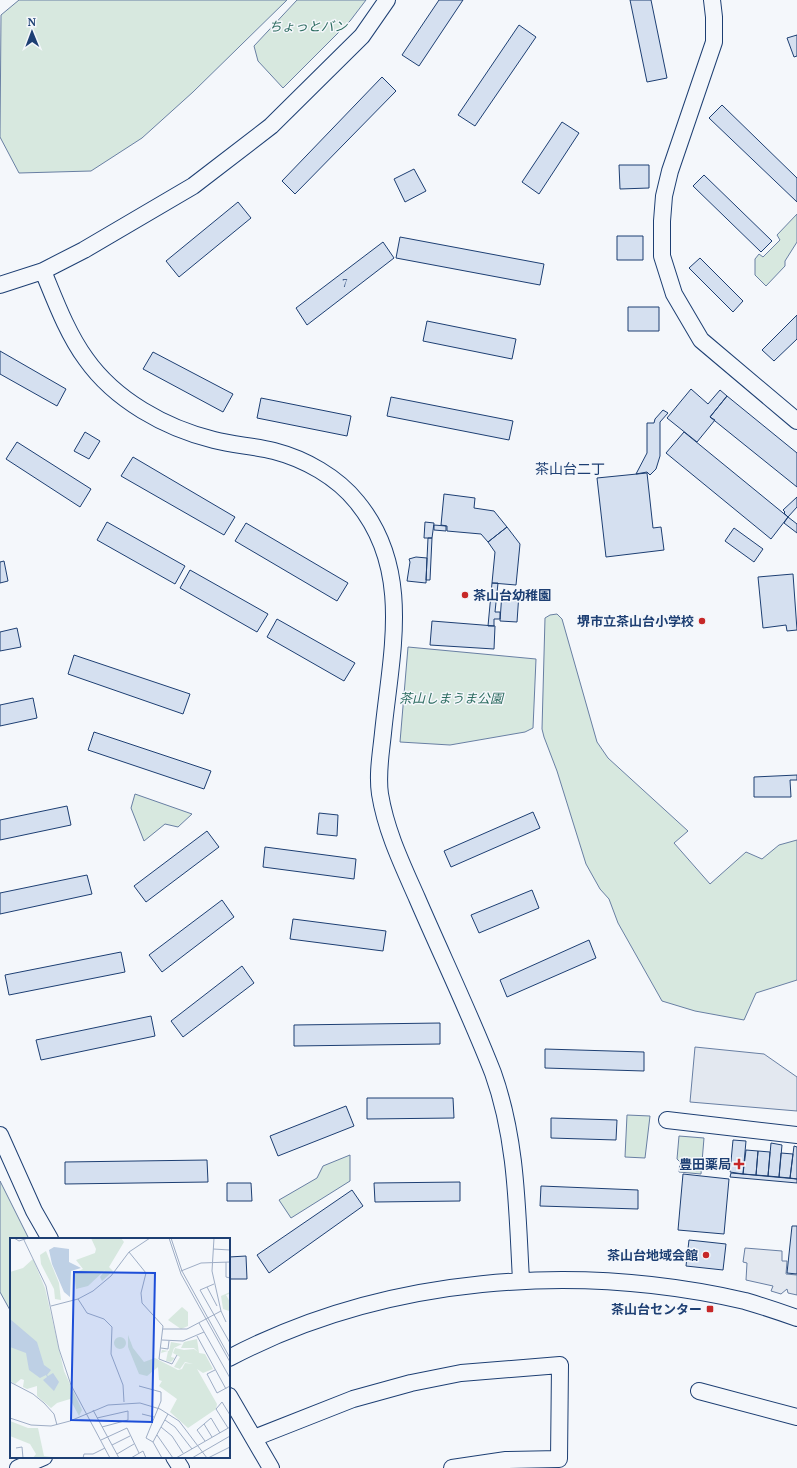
<svg xmlns="http://www.w3.org/2000/svg" width="797" height="1468" viewBox="0 0 797 1468" font-family="'PT Serif','Noto Sans JP',serif">
<style>
.green{fill:#d7e8df;stroke:#687fa3}
.parking{fill:#e3e8f0;stroke:#687fa3}
.building{fill:#d5e0f0;stroke:#1d3f73}
.lines{fill:none;stroke-linecap:round;stroke-linejoin:round}
.minor-casing{stroke:#1d3f73;stroke-width:18}
.minor{stroke:#f4f7fb;stroke-width:16}
.poi-dot{fill:#c62828;stroke:#f4f7fb;stroke-width:1.5}
.labels{text-anchor:middle;stroke-width:3;stroke-linejoin:round;paint-order:stroke}
.number-label{font-size:11px;fill:#4b6792}
.park-label{font-size:13px;font-style:italic;fill:#2c6c60;stroke:#f4f7fb}
.poi-label{font-size:13px;font-weight:bold;fill:#1d3f73;stroke:#f4f7fb;text-anchor:end}
.neighbourhood-label{font-size:14px;fill:#1d3f73;stroke:#f4f7fb}
.inset-road{fill:none;stroke:#9eadc5;stroke-width:1}
.view{fill:#1d4ed8;fill-opacity:0.15;stroke:#1d4ed8;stroke-width:2}
.inset-edge{fill:none;stroke:#1d3f73;stroke-width:2}
</style>
<rect width="100%" height="100%" fill="#f4f7fb"/>
<path class="green" d="M 19,0 L 287,0 L 193,92 L 142,138 L 91,171 L 19,173 L 0,137 L 1,15 Z
M 297,0 L 366,0 L 350,21 L 283,88 L 258,61 L 254,46 Z
M 797,214 L 797,242 L 785,261 L 785,266 L 766,286 L 755,275 L 755,259 L 759,254 L 763,257 L 780,240 L 777,235 Z
M 557,614 L 562,619 L 597,742 L 608,758 L 688,831 L 674,843 L 710,884 L 746,852 L 762,859 L 779,845 L 797,840 L 797,980 L 756,993 L 744,1020 L 695,1011 L 662,1001 L 618,923 L 609,899 L 600,889 L 586,864 L 557,771 L 544,737 L 542,729 L 545,618 L 550,615 Z
M 408,647 L 536,659 L 533,728 L 525,732 L 450,745 L 400,742 Z
M 135,794 L 192,814 L 178,827 L 165,824 L 144,841 L 131,808 Z
M 627,1115 L 650,1116 L 645,1158 L 625,1157 Z
M 679,1136 L 704,1138 L 701,1174 L 679,1172 L 680,1162 L 677,1159 Z
M 350,1155 L 350,1181 L 291,1218 L 279,1200 L 317,1178 L 323,1166 Z
M 0,1181 L 29,1239 L 11,1239 L 11,1312 L 0,1292 Z"/>
<path class="parking" d="M 695,1047 L 764,1054 L 797,1077 L 797,1111 L 690,1102 Z
M 745,1248 L 782,1251 L 782,1261 L 787,1261 L 786,1274 L 797,1275 L 797,1295 L 788,1293 L 787,1289 L 781,1294 L 771,1291 L 773,1286 L 746,1280 L 747,1263 L 743,1262 Z"/>
<path class="building" d="M 439,0 L 463,0 L 419,66 L 402,55 Z
M 630,0 L 651,0 L 667,78 L 647,82 Z
M 519,25 L 536,37 L 475,126 L 458,115 Z
M 797,35 L 797,56 L 794,57 L 787,38 Z
M 382,77 L 396,91 L 295,194 L 282,181 Z
M 722,105 L 797,178 L 797,202 L 709,118 Z
M 562,122 L 579,133 L 539,194 L 522,182 Z
M 619,165 L 649,165 L 649,188 L 620,189 Z
M 414,169 L 426,191 L 405,202 L 394,179 Z
M 704,175 L 772,241 L 761,252 L 693,186 Z
M 238,202 L 251,218 L 179,277 L 166,261 Z
M 617,236 L 643,236 L 643,260 L 617,260 Z
M 400,237 L 544,264 L 540,285 L 396,258 Z
M 383,242 L 394,258 L 307,325 L 296,308 Z
M 700,258 L 743,301 L 733,312 L 689,268 Z
M 628,307 L 659,307 L 659,331 L 628,331 Z
M 797,315 L 797,339 L 774,361 L 762,350 Z
M 427,321 L 516,339 L 512,359 L 423,341 Z
M 0,351 L 66,389 L 57,406 L 0,374 Z
M 153,352 L 233,394 L 223,412 L 143,369 Z
M 691,389 L 708,404 L 720,390 L 727,396 L 710,417 L 715,420 L 697,442 L 667,418 Z
M 727,396 L 797,453 L 797,487 L 710,417 Z
M 391,397 L 513,421 L 509,440 L 387,416 Z
M 261,398 L 351,416 L 347,436 L 257,418 Z
M 663,410 L 668,413 L 660,422 L 660,456 L 656,469 L 650,475 L 647,472 L 636,474 L 647,453 L 647,423 L 654,423 L 655,419 Z
M 85,432 L 100,441 L 89,459 L 74,451 Z
M 684,432 L 788,517 L 771,539 L 666,453 Z
M 17,442 L 91,489 L 80,507 L 6,459 Z
M 133,457 L 235,517 L 224,535 L 121,476 Z
M 647,473 L 653,528 L 661,527 L 664,550 L 606,557 L 597,478 Z
M 444,494 L 475,498 L 474,508 L 494,511 L 507,527 L 488,542 L 481,534 L 447,531 L 447,526 L 441,525 Z
M 797,497 L 797,507 L 788,517 L 784,513 L 785,512 L 783,510 Z
M 788,517 L 797,524 L 797,533 L 784,523 Z
M 107,522 L 185,566 L 175,584 L 97,540 Z
M 425,522 L 434,523 L 432,538 L 424,538 Z
M 246,523 L 348,583 L 337,601 L 235,541 Z
M 434,525 L 446,526 L 446,531 L 434,530 Z
M 507,527 L 520,544 L 516,585 L 492,583 L 495,552 L 488,542 Z
M 734,528 L 763,549 L 754,562 L 725,541 Z
M 428,538 L 432,538 L 430,580 L 426,580 Z
M 416,557 L 427,558 L 426,583 L 407,581 L 410,562 L 409,559 Z
M 4,561 L 8,581 L 0,583 L 0,562 Z
M 190,570 L 268,614 L 257,632 L 180,588 Z
M 793,574 L 797,630 L 787,631 L 786,625 L 763,628 L 758,577 Z
M 492,583 L 498,583 L 495,612 L 500,612 L 500,619 L 494,619 L 494,626 L 488,626 Z
M 502,592 L 519,593 L 517,622 L 500,621 Z
M 277,619 L 355,663 L 344,681 L 267,637 Z
M 432,621 L 495,626 L 494,649 L 430,645 Z
M 17,628 L 21,647 L 0,651 L 0,632 Z
M 74,655 L 190,694 L 183,714 L 68,674 Z
M 33,698 L 37,718 L 0,726 L 0,705 Z
M 94,732 L 211,771 L 204,789 L 88,750 Z
M 797,775 L 797,780 L 790,780 L 791,797 L 754,797 L 754,777 Z
M 67,806 L 71,825 L 0,840 L 0,820 Z
M 533,812 L 540,828 L 451,867 L 444,851 Z
M 319,813 L 338,815 L 337,836 L 317,834 Z
M 207,831 L 219,847 L 146,902 L 134,886 Z
M 265,847 L 356,859 L 354,879 L 263,867 Z
M 87,875 L 92,894 L 0,914 L 0,893 Z
M 532,890 L 539,908 L 479,933 L 471,915 Z
M 222,900 L 234,917 L 162,972 L 149,955 Z
M 293,919 L 386,931 L 383,951 L 290,939 Z
M 589,940 L 596,958 L 507,997 L 500,980 Z
M 121,952 L 125,972 L 9,995 L 5,975 Z
M 242,966 L 254,983 L 183,1037 L 171,1021 Z
M 151,1016 L 155,1036 L 41,1060 L 36,1040 Z
M 440,1023 L 440,1044 L 294,1046 L 294,1025 Z
M 545,1049 L 644,1052 L 644,1071 L 545,1068 Z
M 367,1098 L 453,1098 L 454,1118 L 367,1119 Z
M 346,1106 L 354,1126 L 278,1156 L 270,1136 Z
M 551,1118 L 617,1120 L 616,1140 L 551,1138 Z
M 733,1140 L 746,1141 L 743,1174 L 730,1172 Z
M 771,1143 L 782,1145 L 779,1177 L 768,1176 Z
M 794,1146 L 797,1147 L 797,1179 L 790,1178 Z
M 746,1150 L 758,1151 L 756,1175 L 743,1174 Z
M 758,1151 L 770,1152 L 768,1176 L 756,1175 Z
M 781,1153 L 793,1154 L 790,1178 L 779,1177 Z
M 207,1160 L 208,1182 L 65,1184 L 65,1162 Z
M 731,1173 L 797,1179 L 797,1183 L 730,1177 Z
M 683,1174 L 729,1179 L 724,1234 L 678,1230 Z
M 460,1182 L 460,1201 L 375,1202 L 374,1183 Z
M 227,1183 L 251,1183 L 252,1201 L 227,1201 Z
M 541,1186 L 638,1190 L 638,1209 L 540,1206 Z
M 352,1190 L 363,1206 L 269,1273 L 257,1255 Z
M 792,1226 L 797,1226 L 797,1274 L 787,1273 Z
M 689,1240 L 726,1244 L 723,1270 L 686,1266 Z
M 246,1256 L 247,1279 L 229,1279 L 229,1257 Z"/>
<g class="lines">
<g class="minor-casing">
<path id="minor" d="M 712,0 L 714,17 L 714,42 L 670,171 L 664,196 L 662,221 L 662,256 L 674,294 L 701,340 L 797,421
M 43,271 C 55,300 67,333 86,359 C 115,400 165,428 214,440 C 233,445 254,446 274,451 C 305,459 337,477 357,502 C 413,570 391,653 383,733 C 381,753 377,774 380,794 C 386,831 402,864 417,898 C 442,956 470,1014 493,1073 C 517,1140 517,1210 521,1280
M 0,285 L 43,271 L 84,250 L 193,186 L 271,126 L 362,36 L 387,0
M 667,1120 L 797,1135
M 0,1135 L 34,1211 L 50,1239
M 229,1358 C 385,1276 575,1262 745,1301 C 762,1306 780,1312 797,1318
M 699,1391 L 797,1417
M 229,1396 L 271,1468
M 254,1438 L 353,1399 L 411,1383 L 461,1373 L 560,1365 L 559,1459 L 506,1460 L 452,1468
M 174,1457 L 181,1468
M 18,1468 L 44,1457"/>
</g>
<use href="#minor" class="minor"/>
</g>
<g class="poi-dot">
<circle cx="465" cy="595" r="4"/>
<circle cx="702" cy="621" r="4"/>
<path d="M737 1158h4v4h4v4h-4v4h-4v-4h-4v-4h4z"/>
<circle cx="706" cy="1255" r="4"/>
<rect x="706" y="1305" width="8" height="8" rx="2"/>
</g>
<g class="labels">
<g class="number-label">
<text x="345" y="287">7</text>
</g>
<g class="park-label">
<text x="308" y="31">ちょっとバン</text>
<text x="451" y="703">茶山しまうま公園</text>
</g>
<g class="poi-label">
<text x="473" y="600" text-anchor="start">茶山台幼稚園</text>
<text x="694" y="626">堺市立茶山台小学校</text>
<text x="731" y="1169">豊田薬局</text>
<text x="698" y="1260">茶山台地域会館</text>
<text x="702" y="1314">茶山台センター</text>
</g>
<g class="neighbourhood-label">
<text x="570" y="474">茶山台二丁</text>
</g>
</g>
<g transform="translate(10 1238)">
<rect width="220" height="220" fill="#f4f7fb"/>
<path d="M 81,0 L 111,0 L 114,4 L 99,29 L 103,33 L 92,43 L 90,39 L 95,32 L 78,48 L 66,51 L 64,35 L 73,31 L 66,22 L 85,15 L 86,11 ZM 36,13 L 49,45 L 51,62 L 45,61 L 44,51 L 31,26 L 30,17 ZM 23,21 L 35,50 L 54,133 L 72,172 L 69,178 L 60,161 L 47,165 L 41,170 L 27,158 L 27,148 L 17,151 L 13,149 L 14,142 L 11,141 L 5,146 L 0,143 L 0,34 L 13,30 ZM 220,54 L 220,59 L 219,56 L 216,57 L 220,64 L 219,73 L 213,71 L 211,58 ZM 172,69 L 178,74 L 178,88 L 171,91 L 158,82 ZM 118,97 L 123,110 L 134,124 L 145,120 L 168,132 L 172,131 L 175,125 L 183,126 L 175,124 L 170,131 L 164,129 L 170,119 L 163,115 L 165,110 L 174,112 L 184,111 L 188,114 L 184,110 L 171,110 L 174,104 L 187,101 L 189,115 L 195,116 L 203,131 L 193,135 L 187,131 L 207,166 L 206,171 L 178,190 L 160,174 L 167,161 L 149,148 L 152,143 L 149,142 L 148,129 L 137,138 L 129,136 L 118,109 ZM104 105a6 6 0 1 1 12 0a6 6 0 1 1-12 0ZM 161,104 L 172,106 L 164,110 L 161,119 L 165,120 L 161,124 L 156,123 L 158,113 L 151,115 L 152,112 L 159,113 ZM 0,183 L 18,190 L 28,190 L 34,218 L 50,220 L 23,220 L 26,216 L 20,206 L 0,198 Z" fill="#d7e8df"/>
<path d="M 44,9 L 59,11 L 59,24 L 71,30 L 61,33 L 60,59 L 54,54 L 42,26 L 39,12 ZM 0,81 L 27,104 L 34,127 L 41,132 L 37,137 L 38,138 L 43,135 L 49,144 L 44,153 L 33,142 L 37,139 L 36,137 L 30,140 L 19,132 L 16,115 L 0,109 Z" fill="#bed0e5"/>
<path class="inset-road" d="M 4,0 L 9,3 L 18,0M 13,0 L 36,48 L 49,111 L 61,147 L 100,220M 159,0 L 171,36 L 220,124M 161,0 L 172,33 L 220,120M 203,11 L 220,12M 119,14 L 136,35 L 131,55 L 132,65 L 153,88 L 149,121 L 162,126 L 167,117M 216,24 L 216,39 L 220,40M 171,33 L 191,25 L 220,24M 204,46 L 190,52 L 220,105M 197,49 L 207,68M 68,61 L 77,75 L 94,81 L 102,89 L 101,116 L 113,147 L 114,164M 41,68 L 68,61 L 83,53 L 101,38 L 119,14 L 140,0M 211,73 L 216,84M 189,85 L 220,140M 153,91 L 177,91 L 211,73 L 202,33 L 204,0M 187,98 L 216,151M 152,102 L 173,103 L 194,94M 151,110 L 158,111 L 159,103M 205,132 L 197,136 L 207,155 L 220,148M 0,144 L 23,156 L 34,165 L 44,176 L 47,187M 129,148 L 151,154 L 151,163 L 136,200 L 143,204M 83,172 L 109,220M 132,176 L 144,179M 0,180 L 21,187 L 41,188 L 60,183 L 98,167 L 130,165 L 150,171 L 169,183 L 197,220M 87,180 L 118,173 L 118,182 L 92,189M 155,182 L 165,189 L 182,211M 194,186 L 202,199M 151,189 L 162,198 L 173,215M 218,190 L 206,171 L 212,164 L 220,177M 147,197 L 163,220M 91,202 L 117,190 L 129,215M 195,203 L 187,192 L 201,180 L 210,195M 102,207 L 120,198M 6,210 L 12,209 L 13,220M 107,216 L 124,206M 73,220 L 74,216 L 83,216 L 95,210M 121,220 L 133,213 L 136,220M 152,220 L 143,204 L 158,176M 166,220 L 220,189M 182,220 L 220,198M 198,220 L 220,209"/>
<path class="view" d="M 64,34 L 145,35 L 142,184 L 61,182 Z"/>
<rect width="220" height="220" class="inset-edge"/>
</g>
<g transform="translate(32 32) rotate(359)" stroke="#f4f7fb" stroke-width="3" paint-order="stroke">
<path d="M0-3L7 15L0 10L-7 15Z" fill="#1d3f73"/>
<text y="-6" font-size="11" font-weight="bold" text-anchor="middle" fill="#1d3f73">N</text>
</g>
</svg>
